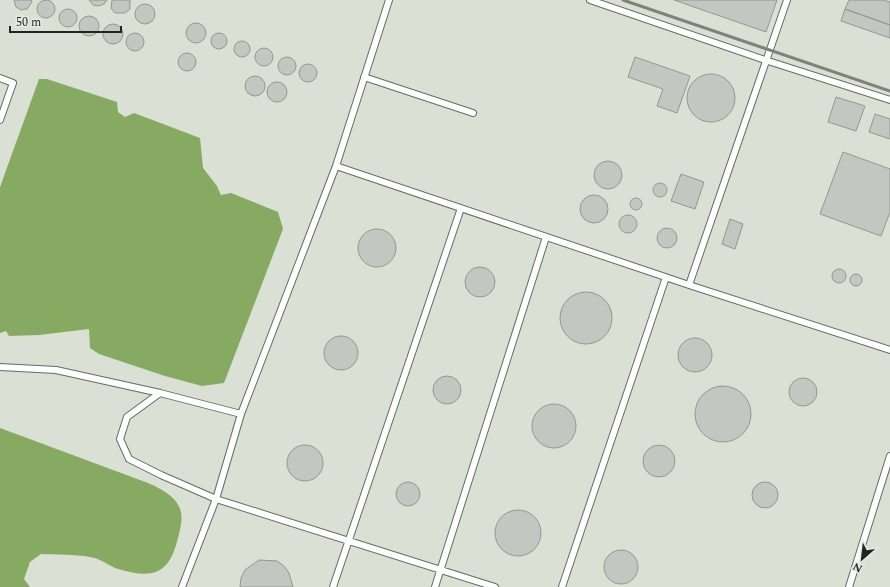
<svg xmlns="http://www.w3.org/2000/svg" width="890" height="587" viewBox="0 0 890 587" font-family="Spectral,serif">
<style>
.built{fill:#dae0d4}
.water{fill:#87aa63}
.building{fill:#c4c6c1;stroke:#949792}
.lines{fill:none;stroke-linecap:round;stroke-linejoin:round}
.service-casing{stroke:#676a65;stroke-width:8}
.service{stroke:#fff;stroke-width:6}
.rail{stroke:#7f817d;stroke-width:3}
</style>
<rect width="100%" height="100%" fill="#e7eae4"/>
<path class="built" d="M 0,0 L 890,0 L 890,587 L 0,587 Z"/>
<path class="water" d="M 39,79 L 47,79 L 117,102 L 118,112 L 125,117 L 134,113 L 200,138 L 203,168 L 217,186 L 221,195 L 231,193 L 278,212 L 283,229 L 224,383 L 202,386 L 165,376 L 99,354 L 90,348 L 89,329 L 39,335 L 9,336 L 6,331 L 0,333 L 0,187 Z
M 0,428 L 148,483 C 166,491 185,501 181,524 C 173,566 163,583 118,569 C 109,566 100,558 90,557 C 74,554 57,555 41,554 L 30,562 L 24,579 L 30,587 L 0,587 Z"/>
<path class="building" d="M 14,0 L 31,0 L 32,2 L 27,9 L 21,10 L 16,7 Z
M 89,0 L 107,0 L 104,4 L 99,6 L 93,5 Z
M 112,0 L 130,0 L 130,9 L 125,13 L 115,13 L 111,8 Z
M 674,0 L 777,0 L 766,32 Z
M 849,0 L 883,0 L 890,2 L 890,25 L 845,9 Z
M37 9a9 9 0 1 1 18 0a9 9 0 1 1-18 0Z
M135 14a10 10 0 1 1 20 0a10 10 0 1 1-20 0Z
M 845,9 L 890,25 L 890,38 L 841,21 Z
M59 18a9 9 0 1 1 18 0a9 9 0 1 1-18 0Z
M79 26a10 10 0 1 1 20 0a10 10 0 1 1-20 0Z
M186 33a10 10 0 1 1 20 0a10 10 0 1 1-20 0Z
M103 34a10 10 0 1 1 20 0a10 10 0 1 1-20 0Z
M211 41a8 8 0 1 1 16 0a8 8 0 1 1-16 0Z
M126 42a9 9 0 1 1 18 0a9 9 0 1 1-18 0Z
M234 49a8 8 0 1 1 16 0a8 8 0 1 1-16 0Z
M255 57a9 9 0 1 1 18 0a9 9 0 1 1-18 0Z
M178 62a9 9 0 1 1 18 0a9 9 0 1 1-18 0Z
M278 66a9 9 0 1 1 18 0a9 9 0 1 1-18 0Z
M 635,57 L 690,76 L 677,113 L 657,106 L 663,89 L 628,77 Z
M299 73a9 9 0 1 1 18 0a9 9 0 1 1-18 0Z
M687 98a24 24 0 1 1 48 0a24 24 0 1 1-48 0Z
M245 86a10 10 0 1 1 20 0a10 10 0 1 1-20 0Z
M267 92a10 10 0 1 1 20 0a10 10 0 1 1-20 0Z
M 836,97 L 865,106 L 856,131 L 828,122 Z
M 875,114 L 890,119 L 890,139 L 869,132 Z
M 843,152 L 890,169 L 890,212 L 881,236 L 820,214 Z
M594 175a14 14 0 1 1 28 0a14 14 0 1 1-28 0Z
M 681,174 L 704,182 L 695,209 L 671,201 Z
M653 190a7 7 0 1 1 14 0a7 7 0 1 1-14 0Z
M580 209a14 14 0 1 1 28 0a14 14 0 1 1-28 0Z
M630 204a6 6 0 1 1 12 0a6 6 0 1 1-12 0Z
M619 224a9 9 0 1 1 18 0a9 9 0 1 1-18 0Z
M 730,219 L 743,224 L 735,249 L 722,244 Z
M657 238a10 10 0 1 1 20 0a10 10 0 1 1-20 0Z
M358 248a19 19 0 1 1 38 0a19 19 0 1 1-38 0Z
M465 282a15 15 0 1 1 30 0a15 15 0 1 1-30 0Z
M832 276a7 7 0 1 1 14 0a7 7 0 1 1-14 0Z
M850 280a6 6 0 1 1 12 0a6 6 0 1 1-12 0Z
M560 318a26 26 0 1 1 52 0a26 26 0 1 1-52 0Z
M324 353a17 17 0 1 1 34 0a17 17 0 1 1-34 0Z
M678 355a17 17 0 1 1 34 0a17 17 0 1 1-34 0Z
M433 390a14 14 0 1 1 28 0a14 14 0 1 1-28 0Z
M789 392a14 14 0 1 1 28 0a14 14 0 1 1-28 0Z
M695 414a28 28 0 1 1 56 0a28 28 0 1 1-56 0Z
M532 426a22 22 0 1 1 44 0a22 22 0 1 1-44 0Z
M643 461a16 16 0 1 1 32 0a16 16 0 1 1-32 0Z
M287 463a18 18 0 1 1 36 0a18 18 0 1 1-36 0Z
M752 495a13 13 0 1 1 26 0a13 13 0 1 1-26 0Z
M396 494a12 12 0 1 1 24 0a12 12 0 1 1-24 0Z
M495 533a23 23 0 1 1 46 0a23 23 0 1 1-46 0Z
M604 567a17 17 0 1 1 34 0a17 17 0 1 1-34 0Z
M 259,560 L 277,561 L 284,566 L 289,573 L 293,587 L 240,587 L 241,578 L 245,570 Z"/>
<g class="lines">
<g class="service-casing">
<path id="service" d="M 590,0 L 765,60 L 890,100
M 364,77 L 473,113
M 0,78 L 13,83 L 0,120
M 336,166 L 689,285 L 890,350
M 689,285 L 787,0
M 0,367 L 56,370 L 160,393 L 241,414
M 160,393 L 127,417 L 120,439 L 129,459 L 161,475 L 216,499 L 495,587
M 182,587 L 216,499 L 241,414 L 336,166 L 389,0
M 333,587 L 461,208
M 435,587 L 546,237
M 562,587 L 666,277
M 849,587 L 890,456"/>
</g>
<use href="#service" class="service"/>
<path class="rail" d="M 623,0 L 890,91"/>
</g>
<g transform="translate(862 559) rotate(208)" stroke="#e7eae4" stroke-width="3" paint-order="stroke">
<path d="M0-3L7 15L0 10L-7 15Z" fill="#232422"/>
<text y="-6" font-size="11" font-weight="bold" text-anchor="middle" fill="#232422">N</text>
</g>
<path d="M10 26v6h111v-6" fill="none" stroke="#232422" stroke-width="2"/>
<text x="16" y="26" font-size="12" fill="#232422" stroke="#e7eae4" stroke-width="3" paint-order="stroke">50 m</text>
</svg>
